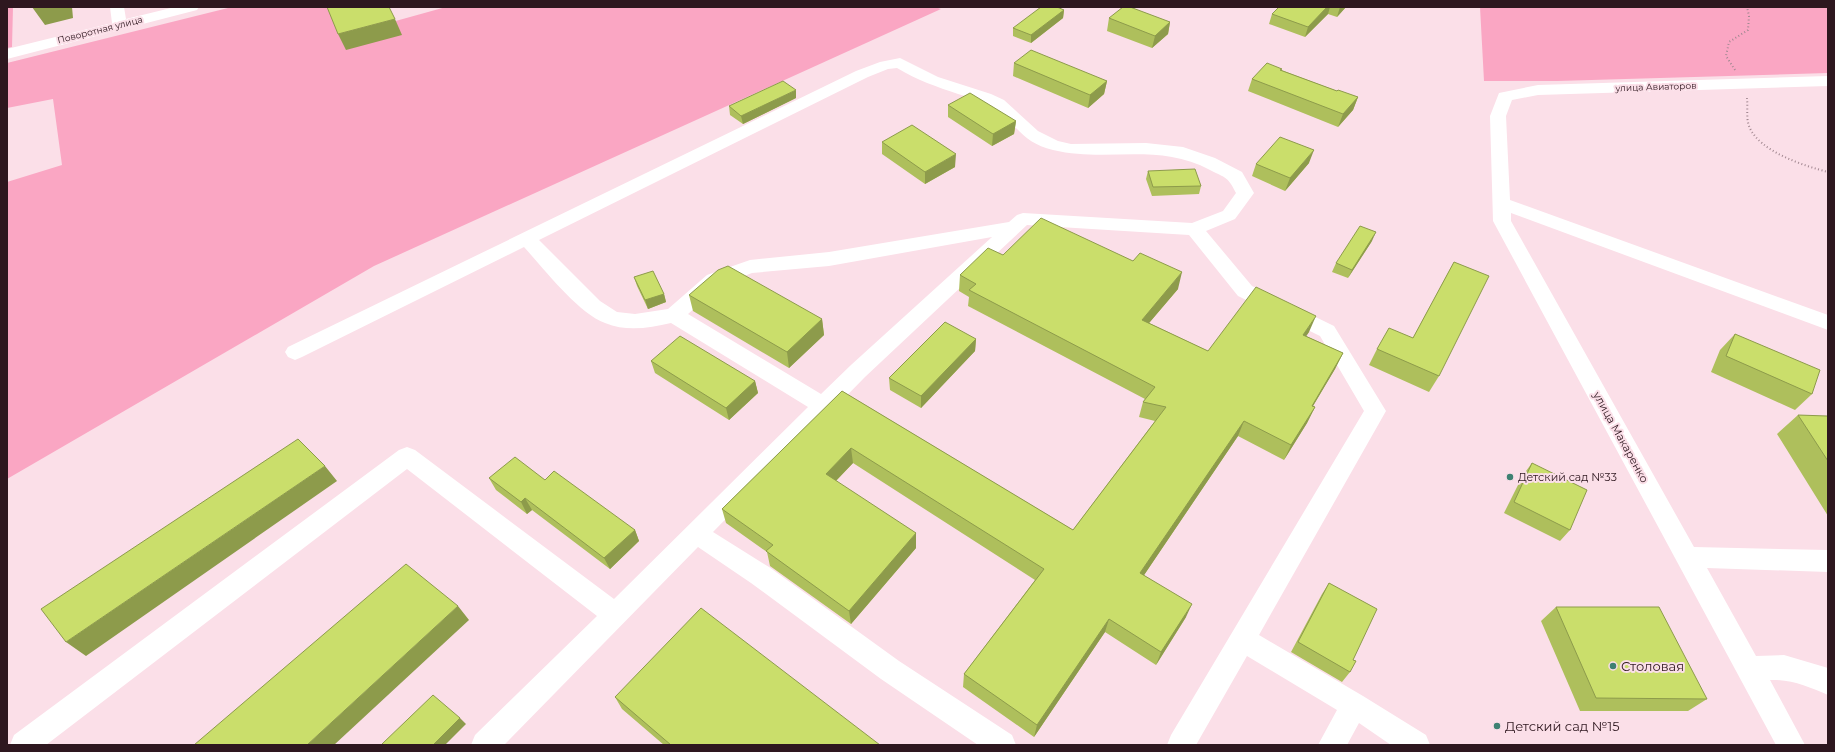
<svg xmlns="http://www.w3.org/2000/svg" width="1835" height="752" viewBox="0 0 1835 752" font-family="Montserrat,sans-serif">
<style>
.green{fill:#faa6c3}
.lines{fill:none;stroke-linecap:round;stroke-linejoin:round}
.path{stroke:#a38992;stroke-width:2;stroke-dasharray:1 2.5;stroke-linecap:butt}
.minor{fill:#fff;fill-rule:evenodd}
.wall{fill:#aebf5c}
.shaded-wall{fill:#8d9b4b}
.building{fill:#cade6b;stroke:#8d9b4b}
.poi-dot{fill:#3e8172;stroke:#fbdfe8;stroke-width:1.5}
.labels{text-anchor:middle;stroke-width:4;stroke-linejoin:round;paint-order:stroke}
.far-street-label{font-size:9px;fill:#2e171f;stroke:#fbdfe8}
.street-label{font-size:11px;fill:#2e171f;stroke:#fbdfe8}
.poi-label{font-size:11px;fill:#2e171f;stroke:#fbdfe8;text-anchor:start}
.near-poi-label{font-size:13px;fill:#2e171f;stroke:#fbdfe8;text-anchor:start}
</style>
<rect width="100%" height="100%" fill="#fbdfe8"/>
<path class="green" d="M 7,7 L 13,7 L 12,47 L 7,48 Z
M 232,7 L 385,7 L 392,22 L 446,7 L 935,7 L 941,9 L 374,266 L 7,479 L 7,182 L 62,165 L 53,99 L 7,108 L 7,63 Z
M 1480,7 L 1828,7 L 1828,73 L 1557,81 L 1484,81 Z"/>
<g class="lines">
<path class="path" d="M 1735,70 L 1726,56 L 1729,42 L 1748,30 L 1749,16 L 1747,7
M 1747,98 C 1748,107 1746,118 1749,126 C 1758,151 1804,166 1828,172"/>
<path class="minor" d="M 110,7 L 124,7 L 126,19 L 175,7 L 199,7 L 197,10 L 7,59 L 7,49 L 112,23 Z
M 900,58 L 938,77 L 991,94 L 1004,100 L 1038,131 L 1058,141 L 1071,144 L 1146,143 L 1183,147 L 1215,158 L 1242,172 L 1254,193 L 1235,219 L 1206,231 L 1252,286 L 1334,326 L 1386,411 L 1259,635 L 1363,696 L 1426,735 L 1430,745 L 1391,745 L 1359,723 L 1347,745 L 1318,745 L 1337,710 L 1247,656 L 1196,745 L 1167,745 L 1171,735 L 1364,411 L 1320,336 L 1238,296 L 1189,235 L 1027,225 L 865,377 L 713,532 L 769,567 L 899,661 L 1012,735 L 1016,745 L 978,745 L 881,679 L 751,583 L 698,547 L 504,745 L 471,745 L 475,735 L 597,616 L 407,469 L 46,745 L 10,745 L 14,735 L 399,450 L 407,447 L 415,450 L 614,599 L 808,407 L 671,323 C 649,328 627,332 605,323 C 578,313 544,269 524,247 L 302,357 L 295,360 L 288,357 L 285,352 L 288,347 L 856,71 L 880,62 ZM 897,68 C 917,80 937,87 958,94 C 969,97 983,100 992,106 C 1015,122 1022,143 1053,150 C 1107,163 1157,142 1210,170 C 1226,178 1228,177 1236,193 L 1223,211 L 1192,223 L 1023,213 L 1017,215 L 1009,222 L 829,252 L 750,260 L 707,275 L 668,309 L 635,314 L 617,312 L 600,301 L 539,240 L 868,77 L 888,69 ZM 992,237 L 851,365 L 821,394 L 688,314 L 721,285 L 752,273 L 829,266 Z
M 1828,76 L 1828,86 L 1538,95 L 1512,100 L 1506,116 L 1510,200 L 1828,315 L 1828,330 L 1511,213 L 1511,221 L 1694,547 L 1828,550 L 1828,572 L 1707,568 L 1756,656 L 1784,655 L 1828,668 L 1828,695 C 1809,687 1791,679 1770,680 L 1805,745 L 1776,745 L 1493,221 L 1490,116 L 1499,93 L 1538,85 Z"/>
</g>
<path class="wall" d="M 1279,7 L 1346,7 L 1337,17 L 1328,14 L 1305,37 L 1269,24 L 1272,14 Z
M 1064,10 L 1063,18 L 1031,43 L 1013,36 L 1013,28 Z
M 1109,18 L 1170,22 L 1168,34 L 1152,48 L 1107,31 Z
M 1014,63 L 1107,81 L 1104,94 L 1088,108 L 1013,76 Z
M 1281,70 L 1337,91 L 1358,97 L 1353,110 L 1338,127 L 1248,91 L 1252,79 Z
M 796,98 L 743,124 L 730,115 L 729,106 Z
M 948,105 L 1016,121 L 1014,134 L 992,146 L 948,117 Z
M 882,142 L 955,167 L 925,184 L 882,154 Z
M 1309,163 L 1285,191 L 1252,176 L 1256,164 Z
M 1148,171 L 1201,186 L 1199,194 L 1152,196 L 1146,179 Z
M 1372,241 L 1348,278 L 1332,272 L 1336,263 Z
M 1003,255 L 1178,289 L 1149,323 L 1208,351 L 1309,332 L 1306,336 L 1343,353 L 1335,369 L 1313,406 L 1315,407 L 1307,423 L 1284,460 L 1238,436 L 1144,575 L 1186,617 L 1156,665 L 1105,632 L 1034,737 L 963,687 L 964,674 L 1035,580 L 853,463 L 836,481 L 916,548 L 851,624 L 770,566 L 767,552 L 726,523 L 722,509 L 842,391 L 1073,530 L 1155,421 L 1139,417 L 1143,402 L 1145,399 L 968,306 L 969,297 L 959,291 L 960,275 Z
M 1454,262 L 1439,376 L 1429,392 L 1369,365 L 1377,349 L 1413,338 Z
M 634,277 L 664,294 L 666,302 L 648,309 L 637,286 Z
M 689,295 L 822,319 L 824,335 L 789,368 L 693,311 Z
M 1735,334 L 1812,394 L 1795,410 L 1711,372 L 1720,350 Z
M 976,339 L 975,351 L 921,408 L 890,390 L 889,378 Z
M 651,361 L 755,381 L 758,393 L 729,420 L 655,373 Z
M 1798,415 L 1828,417 L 1828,516 L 1777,434 Z
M 1532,463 L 1570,530 L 1560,541 L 1504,513 L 1523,475 Z
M 489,478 L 545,480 L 635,530 L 639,541 L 610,569 L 532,510 L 527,514 L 496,490 Z
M 1329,583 L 1353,660 L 1350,672 L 1342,682 L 1291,652 L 1322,594 Z
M 1556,607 L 1707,699 L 1688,711 L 1580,711 L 1541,621 Z
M 615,697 L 880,745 L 664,745 L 622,709 Z"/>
<path class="shaded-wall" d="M 32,7 L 72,7 L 73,18 L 45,25 Z
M 1327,7 L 1330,7 L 1328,14 L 1305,37 L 1308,27 Z
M 1340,7 L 1346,7 L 1337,17 Z
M 1064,10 L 1063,18 L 1031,43 L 1031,35 Z
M 395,19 L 402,35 L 346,50 L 338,34 Z
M 1170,22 L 1168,34 L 1152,48 L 1155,36 Z
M 1107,81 L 1104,94 L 1088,108 L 1090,95 Z
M 796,90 L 796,98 L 743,124 L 741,116 Z
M 1358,97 L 1353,110 L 1338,127 L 1343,114 Z
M 1016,121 L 1014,134 L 992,146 L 993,134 Z
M 1314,150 L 1309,163 L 1285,191 L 1290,178 Z
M 956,154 L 955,167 L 925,184 L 925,172 Z
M 1376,232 L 1372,241 L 1348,278 L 1352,270 Z
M 1182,272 L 1178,289 L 1138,336 L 1142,320 Z
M 664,294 L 666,302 L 648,309 L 645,300 Z
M 1316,316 L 1309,332 L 1296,351 L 1303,335 Z
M 822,319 L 824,335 L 789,368 L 787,352 Z
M 976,339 L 975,351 L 921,408 L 921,396 Z
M 1343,353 L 1335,369 L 1304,421 L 1312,406 Z
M 755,381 L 758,393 L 729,420 L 726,408 Z
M 1315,407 L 1307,423 L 1284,460 L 1291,445 Z
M 1244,421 L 1238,436 L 1136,587 L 1140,573 Z
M 851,448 L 853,463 L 828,489 L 826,474 Z
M 325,466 L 337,481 L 86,656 L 66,642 Z
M 525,498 L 532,510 L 527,514 L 521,502 Z
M 635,530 L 639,541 L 610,569 L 604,558 Z
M 916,533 L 916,548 L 851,624 L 849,611 Z
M 1192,604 L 1186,617 L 1156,665 L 1161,652 Z
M 458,606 L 469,620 L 334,745 L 307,745 Z
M 1109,619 L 1105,632 L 1034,737 L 1037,725 Z
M 460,718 L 466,724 L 445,745 L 433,745 Z"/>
<path class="building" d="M 327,7 L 389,7 L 395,19 L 338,34 Z
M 1041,7 L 1057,7 L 1064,10 L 1031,35 L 1013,28 Z
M 1123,7 L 1130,7 L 1170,22 L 1155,36 L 1109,18 Z
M 1279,7 L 1327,7 L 1308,27 L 1272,14 Z
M 1031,50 L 1107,81 L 1090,95 L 1014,63 Z
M 1267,63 L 1282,69 L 1280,70 L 1337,91 L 1338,90 L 1358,97 L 1343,114 L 1252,79 Z
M 783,81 L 796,90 L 741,116 L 729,106 Z
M 970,93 L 1016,121 L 993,134 L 948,105 Z
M 912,125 L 956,154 L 925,172 L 882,142 Z
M 1280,137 L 1314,150 L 1290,178 L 1256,164 Z
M 1195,169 L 1201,186 L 1153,187 L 1148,171 Z
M 1041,218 L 1133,261 L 1140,253 L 1182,272 L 1142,320 L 1208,351 L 1256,287 L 1316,316 L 1303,335 L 1343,353 L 1312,406 L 1315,407 L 1291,445 L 1244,421 L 1140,573 L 1192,604 L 1161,652 L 1109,619 L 1037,725 L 964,674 L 1044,569 L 851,448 L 826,474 L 916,533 L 849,611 L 766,551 L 773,545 L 722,509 L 842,391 L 1073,530 L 1166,407 L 1143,402 L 1155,387 L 969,290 L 976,284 L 960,275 L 988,248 L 1003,255 Z
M 1360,226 L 1376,232 L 1352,270 L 1336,263 Z
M 1454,262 L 1489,276 L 1439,376 L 1377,349 L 1389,328 L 1413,338 Z
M 728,266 L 822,319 L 787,352 L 689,295 L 718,270 Z
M 653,271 L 664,294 L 645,300 L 634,277 Z
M 945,322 L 976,339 L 921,396 L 889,378 Z
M 1735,334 L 1820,370 L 1812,394 L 1726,356 Z
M 680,336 L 755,381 L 726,408 L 651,361 Z
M 1798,415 L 1827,416 L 1828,417 L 1828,461 Z
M 298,439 L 325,466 L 66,642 L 41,609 Z
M 515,457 L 545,480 L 554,471 L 635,530 L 604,558 L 525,498 L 521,502 L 489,478 Z
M 1532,463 L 1587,490 L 1570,530 L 1514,502 Z
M 406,564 L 458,606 L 307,745 L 194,745 Z
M 1329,583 L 1377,609 L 1353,660 L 1356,661 L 1350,672 L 1298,642 Z
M 1556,607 L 1659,607 L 1707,699 L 1596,698 Z
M 701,608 L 880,745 L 671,745 L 615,697 Z
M 433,695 L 460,718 L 433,745 L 384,745 L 382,744 Z"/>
<g class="poi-dot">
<circle cx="1510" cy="477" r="4"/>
<circle cx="1613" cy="666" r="4"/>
<circle cx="1497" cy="726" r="4"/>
</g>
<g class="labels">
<g class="far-street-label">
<text transform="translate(100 30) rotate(-14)" y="3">Поворотная улица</text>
<text transform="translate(1656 87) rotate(-2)" y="3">улица Авиаторов</text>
</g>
<g class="street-label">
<text transform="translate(1621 437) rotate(61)" y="4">улица Макаренко</text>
</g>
<g class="poi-label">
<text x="1518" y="481">Детский сад №33</text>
</g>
<g class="near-poi-label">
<text x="1621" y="671">Столовая</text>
<text x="1505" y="731">Детский сад №15</text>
</g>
</g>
<rect width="1835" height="752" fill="none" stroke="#2e171f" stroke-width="16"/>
</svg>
